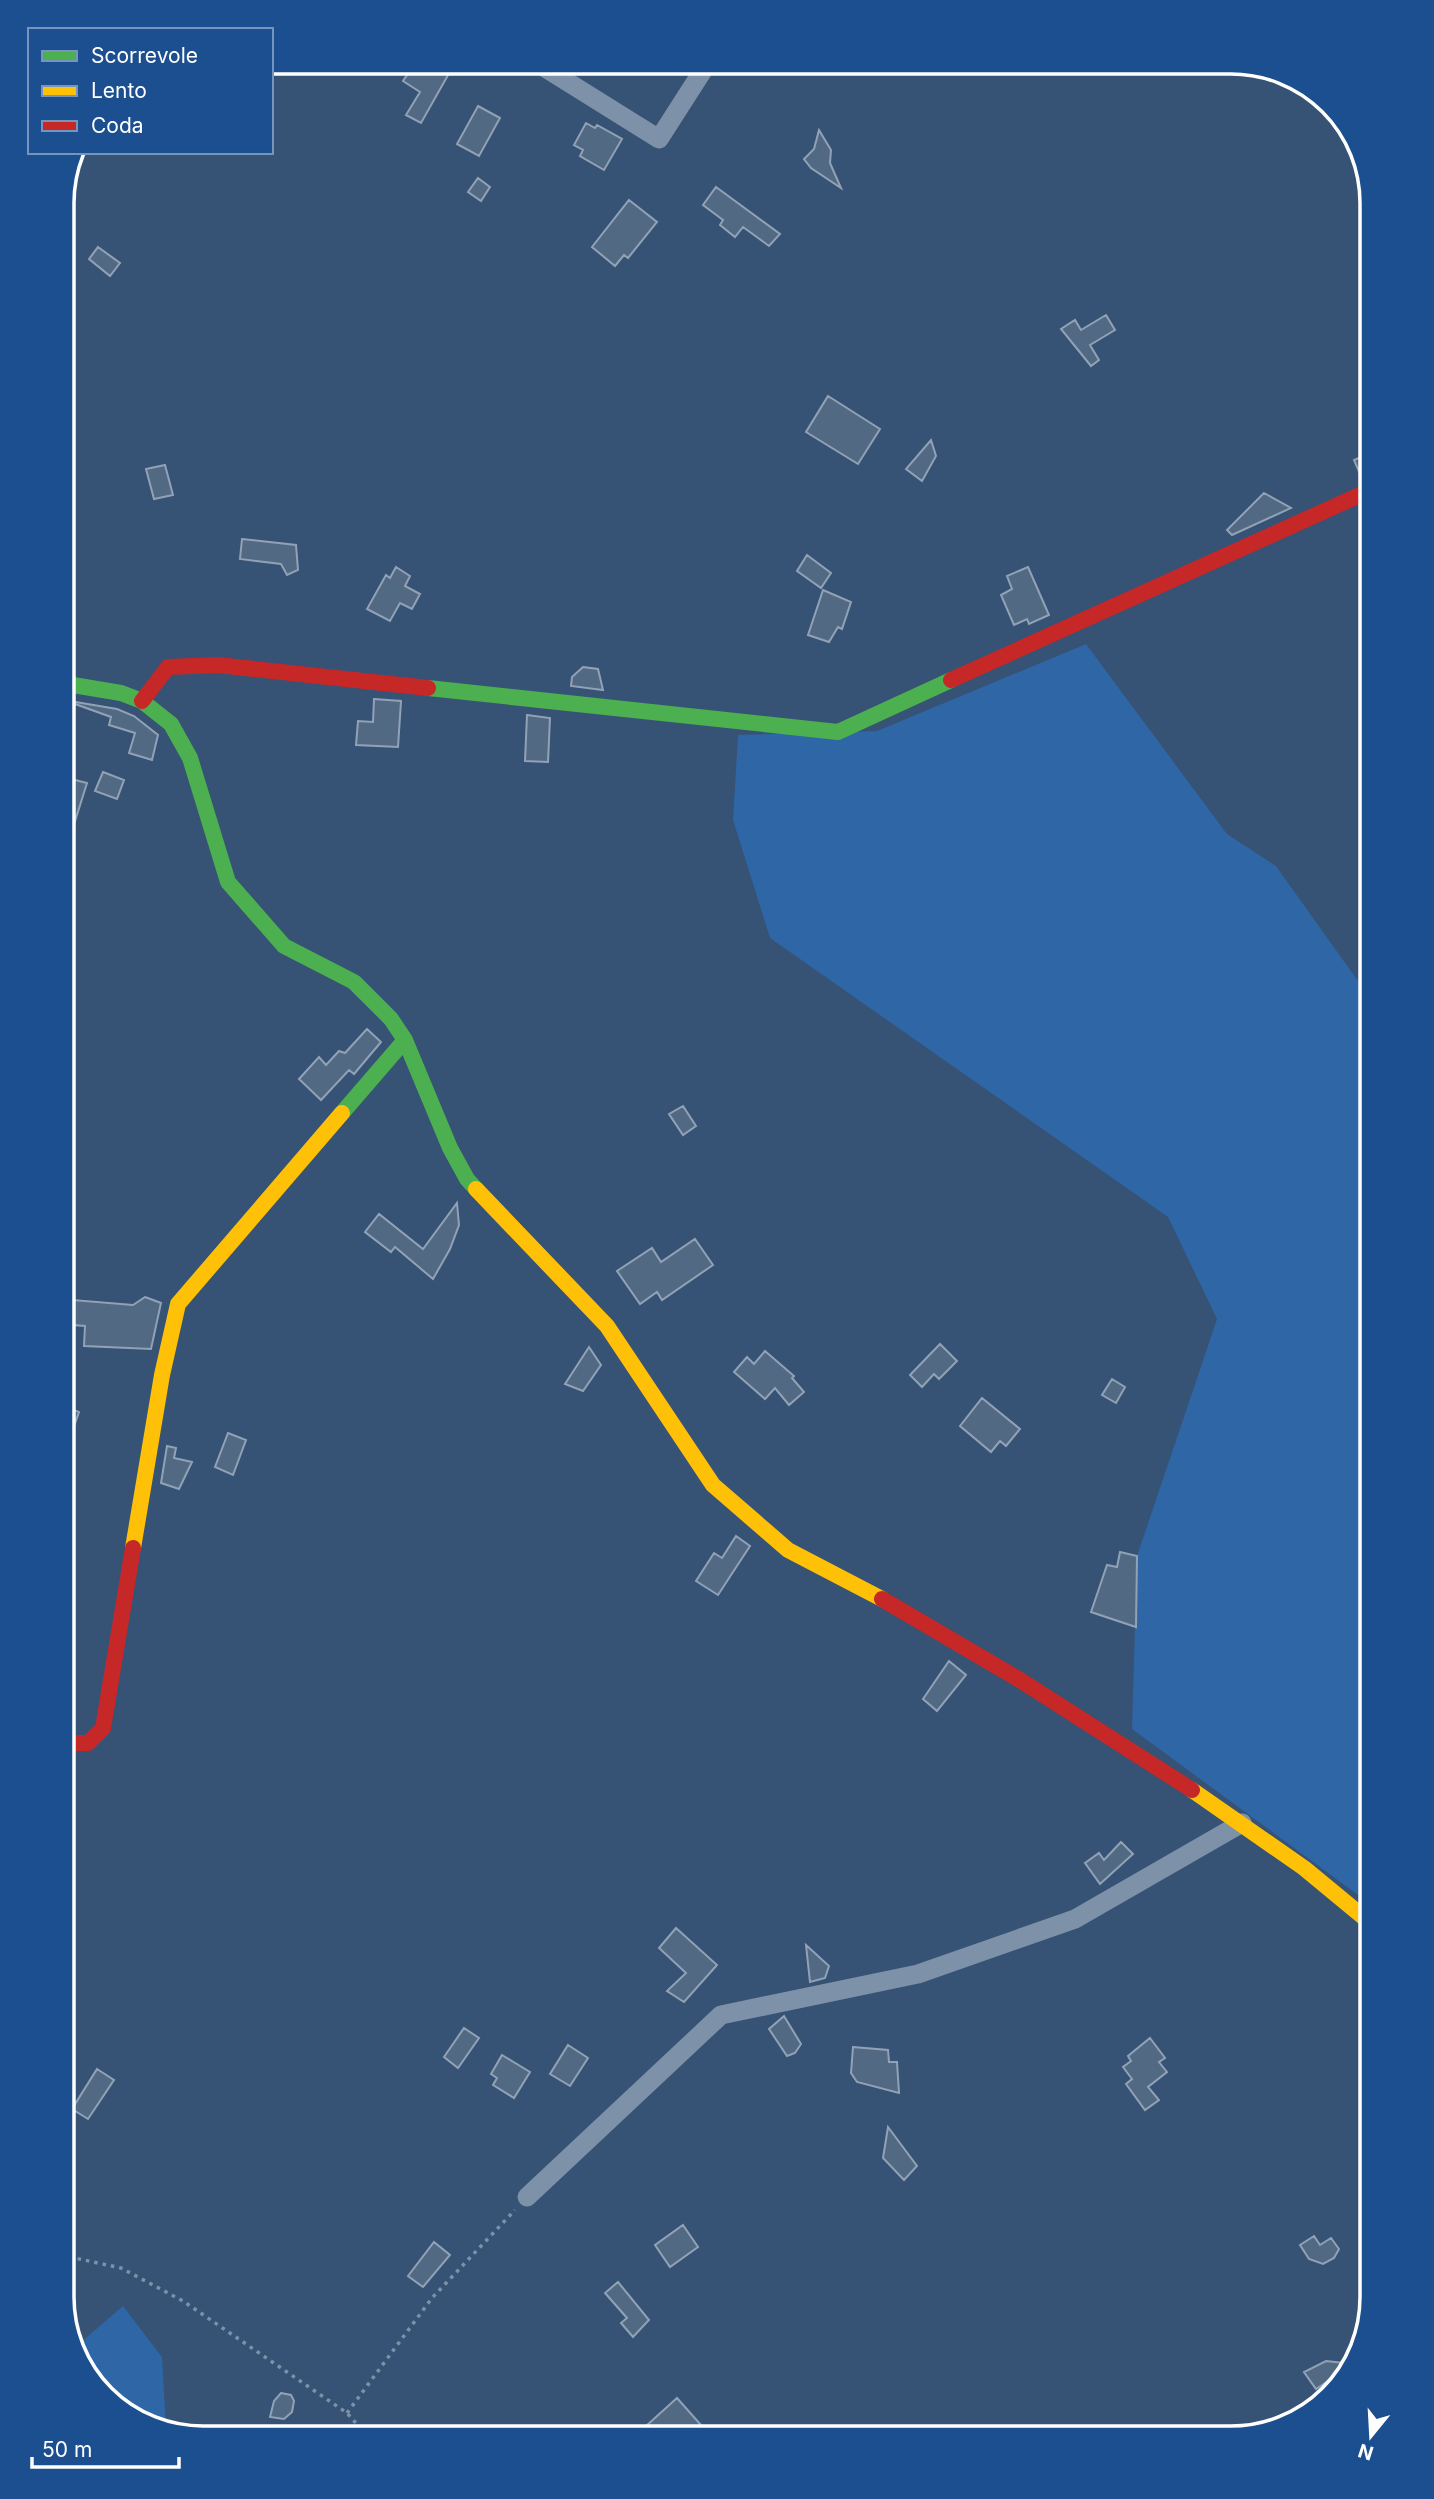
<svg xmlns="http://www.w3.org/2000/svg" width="1434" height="2499" viewBox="0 0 1434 2499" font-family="Inter,sans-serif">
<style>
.green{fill:#2f66a5}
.building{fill:#526984;stroke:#92a2b6;stroke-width:2}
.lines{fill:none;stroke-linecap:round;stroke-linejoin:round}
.path{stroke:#7d92a8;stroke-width:3.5;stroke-dasharray:3.5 5;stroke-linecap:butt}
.street{stroke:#7d92a8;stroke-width:19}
.fast{stroke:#4caf50;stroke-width:16}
.slow{stroke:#ffc107;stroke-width:16}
.jam{stroke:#c62828;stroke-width:16}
.rim{fill:none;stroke:#fff;stroke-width:3.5}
</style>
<rect width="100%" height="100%" fill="#365274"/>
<path class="green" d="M 1086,644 L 1227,834 L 1276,866 L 1373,1002 L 1373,1906 L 1132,1729 L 1137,1556 L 1217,1319 L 1168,1217 L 770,938 L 733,820 L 738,735 L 877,731 Z
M 123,2306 L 162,2357 L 166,2428 L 124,2414 L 76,2359 L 73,2349 Z"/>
<path class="building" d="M 382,61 L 456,61 L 421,123 L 406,115 L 420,92 L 403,81 L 407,75 Z
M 478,106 L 500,118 L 479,156 L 457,144 Z
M 586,123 L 595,128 L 597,125 L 622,139 L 604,170 L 580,156 L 583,150 L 574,145 Z
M 819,130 L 831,150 L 830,163 L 841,188 L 811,168 L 804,159 L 814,149 Z
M 478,178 L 490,187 L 481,201 L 468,192 Z
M 716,187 L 780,234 L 769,246 L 743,227 L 735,237 L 720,225 L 723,220 L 703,205 Z
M 629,200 L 657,222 L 628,258 L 624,255 L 615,266 L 592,247 Z
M 98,247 L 120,263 L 110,276 L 89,259 Z
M 1106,315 L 1115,330 L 1090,345 L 1099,360 L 1091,366 L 1061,329 L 1075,320 L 1081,330 Z
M 828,396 L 880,429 L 858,464 L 806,432 Z
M 931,440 L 936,456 L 922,481 L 906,469 Z
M 1373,452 L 1373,473 L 1361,476 L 1354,460 Z
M 165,465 L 173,495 L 154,499 L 146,469 Z
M 1264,493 L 1291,508 L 1232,535 L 1227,530 Z
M 242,539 L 296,545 L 298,570 L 287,575 L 281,564 L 240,559 Z
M 807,555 L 831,573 L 821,588 L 797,571 Z
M 396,567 L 410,576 L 405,586 L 420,594 L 412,609 L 400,603 L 390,621 L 367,609 L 386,575 L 390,578 Z
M 1028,567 L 1049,615 L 1029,624 L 1027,619 L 1014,625 L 1001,595 L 1012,589 L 1007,576 Z
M 823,590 L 851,602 L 842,629 L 838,627 L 829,642 L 808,635 Z
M 583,667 L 598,669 L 603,690 L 571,686 L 572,677 Z
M 374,699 L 401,701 L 398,747 L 356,745 L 358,721 L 373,722 Z
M 64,700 L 117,709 L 134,716 L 158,735 L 152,760 L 129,753 L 135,733 L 109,725 L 111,717 Z
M 527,715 L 550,718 L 548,762 L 525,761 Z
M 103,772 L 124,780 L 117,799 L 95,791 Z
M 71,779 L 87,783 L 65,853 L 61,852 L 61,810 Z
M 367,1029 L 381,1042 L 354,1074 L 349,1070 L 321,1100 L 299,1079 L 319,1057 L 326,1065 L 339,1051 L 345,1053 Z
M 683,1106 L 696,1126 L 683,1135 L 669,1114 Z
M 457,1203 L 459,1225 L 450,1249 L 433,1279 L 395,1247 L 391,1252 L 365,1232 L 379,1214 L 423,1249 Z
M 695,1239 L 713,1265 L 662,1300 L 657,1292 L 640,1304 L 617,1271 L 652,1248 L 661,1262 Z
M 145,1297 L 161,1303 L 151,1349 L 84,1346 L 85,1326 L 61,1324 L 61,1299 L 133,1305 Z
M 940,1344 L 957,1361 L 939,1379 L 934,1374 L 922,1387 L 910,1375 Z
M 589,1347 L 601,1365 L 583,1391 L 565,1384 Z
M 765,1351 L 794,1376 L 792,1378 L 804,1392 L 789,1405 L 775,1388 L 765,1399 L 734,1372 L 747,1357 L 754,1364 Z
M 1112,1379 L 1125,1387 L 1116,1403 L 1102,1395 Z
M 982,1398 L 1020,1429 L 1006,1446 L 1000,1441 L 991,1452 L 960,1426 Z
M 61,1405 L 79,1412 L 64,1455 L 61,1455 Z
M 228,1433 L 246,1440 L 233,1475 L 215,1467 Z
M 167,1446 L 176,1448 L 174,1458 L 192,1462 L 179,1489 L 161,1483 Z
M 736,1536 L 750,1546 L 718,1595 L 696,1581 L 714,1553 L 722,1558 Z
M 1120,1552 L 1137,1556 L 1136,1627 L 1091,1612 L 1107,1565 L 1117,1567 Z
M 949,1661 L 966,1675 L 937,1711 L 923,1699 Z
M 1121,1842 L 1133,1854 L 1100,1884 L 1085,1863 L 1099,1853 L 1104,1860 Z
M 676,1928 L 717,1965 L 684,2002 L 667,1991 L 686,1973 L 659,1948 Z
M 806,1945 L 829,1966 L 825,1978 L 810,1982 Z
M 784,2016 L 801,2044 L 795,2053 L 787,2056 L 769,2029 Z
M 464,2028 L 479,2038 L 458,2068 L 444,2057 Z
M 1150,2038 L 1165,2058 L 1159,2062 L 1167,2072 L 1148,2087 L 1159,2100 L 1145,2110 L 1126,2084 L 1132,2079 L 1123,2067 L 1131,2061 L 1128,2056 Z
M 568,2045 L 588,2058 L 570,2086 L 550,2074 Z
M 853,2047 L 888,2050 L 889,2062 L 897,2062 L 899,2093 L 857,2082 L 851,2073 Z
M 502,2055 L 530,2072 L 514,2098 L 493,2085 L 497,2078 L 491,2074 Z
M 97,2069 L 114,2080 L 88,2119 L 72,2109 Z
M 888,2127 L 917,2166 L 904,2180 L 883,2158 Z
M 683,2225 L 698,2247 L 670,2267 L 655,2245 Z
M 1314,2236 L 1320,2245 L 1331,2238 L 1339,2249 L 1334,2258 L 1323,2264 L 1309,2259 L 1300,2245 Z
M 434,2242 L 450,2255 L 423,2287 L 408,2276 Z
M 618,2282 L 649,2320 L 633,2337 L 621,2323 L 627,2318 L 605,2293 Z
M 1326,2361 L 1353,2364 L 1316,2389 L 1304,2372 Z
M 281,2393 L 291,2395 L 294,2401 L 292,2412 L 284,2419 L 270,2417 L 274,2401 Z
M 677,2398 L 701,2425 L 698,2438 L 658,2438 L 646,2426 Z"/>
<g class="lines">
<path class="path" d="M 61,2255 L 121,2268 L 183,2301 L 347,2413 L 369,2438
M 347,2413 L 432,2298 L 515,2210"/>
<path class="street" d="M 534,61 L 659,139 L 709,61
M 527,2197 L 721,2015 L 918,1974 L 1075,1919 L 1242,1823"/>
<path class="fast" d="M 61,683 L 121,693 L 142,701 L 171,724 L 190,758 L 228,882 L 284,946 L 354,982 L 391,1019 L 405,1040 L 450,1148 L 467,1179 L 476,1189
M 428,688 L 838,732 L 951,680
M 342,1113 L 405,1040"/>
<path class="slow" d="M 476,1189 L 607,1326 L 713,1485 L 788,1550 L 882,1599
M 133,1548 L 162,1375 L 178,1304 L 342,1113
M 1192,1790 L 1304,1868 L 1373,1925"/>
<path class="jam" d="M 951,680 L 1373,489
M 142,701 L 168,667 L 218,665 L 428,688
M 882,1599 L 1020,1680 L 1192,1790
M 61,1743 L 88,1743 L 103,1728 L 133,1548"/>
</g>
<path d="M0 0H1434V2499H0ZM203 74H1231A129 129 0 0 1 1360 203V2297A129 129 0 0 1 1231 2426H203A129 129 0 0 1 74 2297V203A129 129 0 0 1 203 74Z" fill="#1b4f8f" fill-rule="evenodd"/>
<path class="rim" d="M203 74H1231A129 129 0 0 1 1360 203V2297A129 129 0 0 1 1231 2426H203A129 129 0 0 1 74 2297V203A129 129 0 0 1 203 74Z"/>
<rect x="28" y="28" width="245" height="126" fill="#1b4f8f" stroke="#7695bc" stroke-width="2"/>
<rect x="42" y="51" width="35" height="10" fill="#4caf50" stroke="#7695bc" stroke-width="2"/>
<text x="91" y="63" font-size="21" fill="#ffffff">Scorrevole</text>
<rect x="42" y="86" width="35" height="10" fill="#ffc107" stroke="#7695bc" stroke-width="2"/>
<text x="91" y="98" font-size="21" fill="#ffffff">Lento</text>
<rect x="42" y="121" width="35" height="10" fill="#c62828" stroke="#7695bc" stroke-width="2"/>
<text x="91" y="133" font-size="21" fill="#ffffff">Coda</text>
<g transform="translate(1371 2436) rotate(198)" stroke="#1b4f8f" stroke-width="5" paint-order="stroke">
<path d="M0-5L12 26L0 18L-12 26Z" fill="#ffffff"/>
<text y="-10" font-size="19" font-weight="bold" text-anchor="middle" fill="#ffffff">N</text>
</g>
<path d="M32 2457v10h147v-10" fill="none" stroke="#ffffff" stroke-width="3.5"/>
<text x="42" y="2457" font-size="21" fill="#ffffff" stroke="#1b4f8f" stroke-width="5" paint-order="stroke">50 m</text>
</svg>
